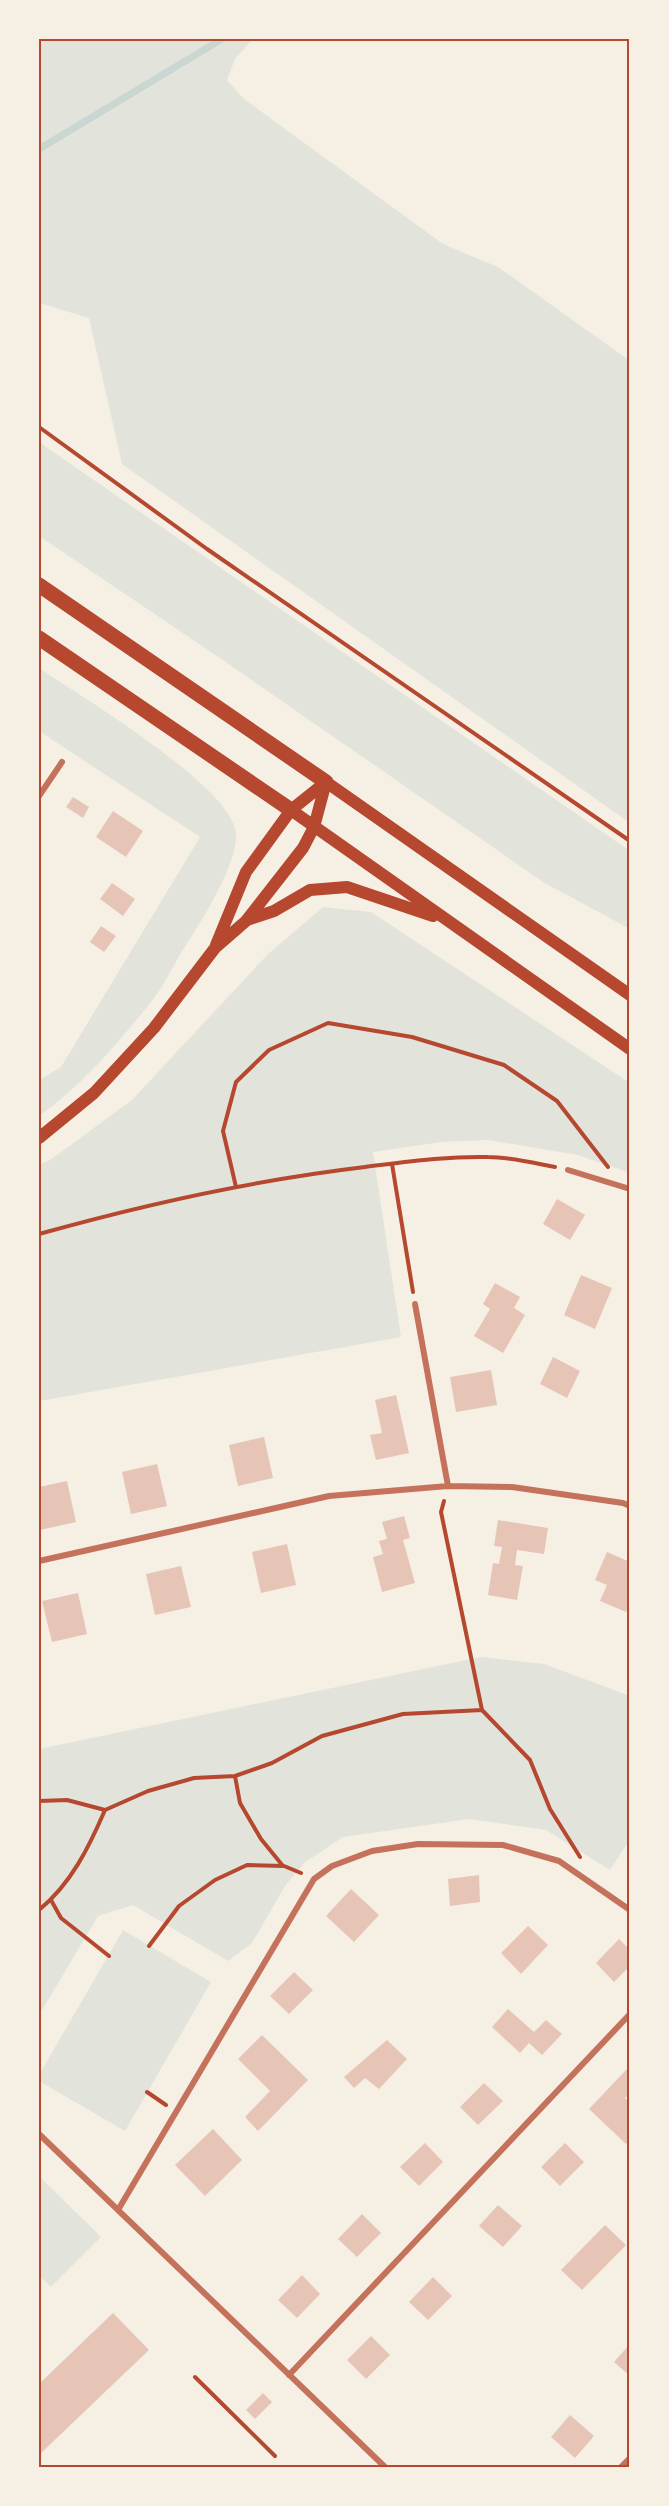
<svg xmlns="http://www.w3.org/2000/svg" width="669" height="2506" viewBox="0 0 669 2506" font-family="'Titillium Web',sans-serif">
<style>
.green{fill:#e2e4dc}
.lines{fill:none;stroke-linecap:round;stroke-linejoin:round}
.stream{stroke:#c9d6d2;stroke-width:7}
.building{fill:#e6c5b7}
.path{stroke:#b5482f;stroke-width:4}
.minor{stroke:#c5725c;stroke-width:6}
.secondary{stroke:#b5482f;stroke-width:12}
.primary{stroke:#b5482f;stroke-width:15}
.neatline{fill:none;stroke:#b5482f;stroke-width:2}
</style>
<rect width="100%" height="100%" fill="#f6efe4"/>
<path class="green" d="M 39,39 L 253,39 L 235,59 L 227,80 L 244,99 L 443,244 L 498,267 L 630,361 L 630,823 L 122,464 L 89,318 L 39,303 Z
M 39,442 L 630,851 L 630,929 L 543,882 L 217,656 L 39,536 Z
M 39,668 C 82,697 223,782 235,828 C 244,859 194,932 177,960 C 169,974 161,990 151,1002 C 118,1043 82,1086 39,1116 L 39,1080 L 61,1067 L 200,837 L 39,731 Z
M 323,907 L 371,912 L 630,1083 L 630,1173 L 578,1155 L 488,1140 L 442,1142 L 373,1152 L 401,1337 L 39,1401 L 39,1165 L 53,1158 L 132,1100 L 268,954 Z
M 481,1657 L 544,1664 L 630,1696 L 630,1839 L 610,1870 L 546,1830 L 469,1819 L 343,1837 L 304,1863 L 285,1886 L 252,1943 L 228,1961 L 133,1905 L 98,1916 L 39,2015 L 39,1749 Z
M 123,1930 L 211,1982 L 125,2131 L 39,2081 L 39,2075 Z
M 40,2177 L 101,2237 L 51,2287 L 39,2276 Z"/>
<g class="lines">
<path class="stream" d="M 39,149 L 222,39"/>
</g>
<path class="building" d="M 73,797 L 89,807 L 83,818 L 66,807 Z
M 113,811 L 143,831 L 126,857 L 96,837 Z
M 112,883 L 135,899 L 123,916 L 100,899 Z
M 101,926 L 116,936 L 104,952 L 90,942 Z
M 557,1199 L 585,1215 L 570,1240 L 543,1224 Z
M 581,1275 L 612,1288 L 595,1329 L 564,1315 Z
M 495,1283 L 520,1297 L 514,1308 L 525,1315 L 503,1353 L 474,1336 L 490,1309 L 483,1304 Z
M 553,1357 L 580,1371 L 567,1398 L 540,1384 Z
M 491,1370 L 497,1405 L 456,1412 L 450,1377 Z
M 396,1395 L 409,1453 L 376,1460 L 370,1435 L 382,1433 L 375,1400 Z
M 264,1437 L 273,1478 L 238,1486 L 229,1445 Z
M 157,1464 L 167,1506 L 131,1514 L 122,1472 Z
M 67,1481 L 76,1522 L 40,1530 L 39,1487 Z
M 404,1516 L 410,1538 L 403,1540 L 415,1583 L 382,1592 L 373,1557 L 383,1554 L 379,1541 L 387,1539 L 382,1522 Z
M 498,1520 L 548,1528 L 544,1554 L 517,1550 L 515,1565 L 523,1566 L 517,1600 L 488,1595 L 493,1563 L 499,1564 L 502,1547 L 494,1546 Z
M 287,1544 L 296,1585 L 261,1593 L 252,1552 Z
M 607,1552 L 630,1562 L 630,1603 L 626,1612 L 600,1601 L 607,1585 L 595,1580 Z
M 181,1566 L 191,1607 L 155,1615 L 146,1574 Z
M 78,1593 L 87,1634 L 52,1642 L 42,1601 Z
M 479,1875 L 480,1902 L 450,1906 L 448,1879 Z
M 351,1889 L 379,1915 L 354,1942 L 326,1916 Z
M 528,1926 L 548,1945 L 521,1974 L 501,1953 Z
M 619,1939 L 630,1950 L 630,1966 L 614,1982 L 596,1963 Z
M 294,1972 L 313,1990 L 289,2014 L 270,1996 Z
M 508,2009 L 534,2032 L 546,2020 L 562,2034 L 542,2055 L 529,2043 L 520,2053 L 492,2027 Z
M 262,2035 L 308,2080 L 258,2131 L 245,2117 L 270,2091 L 238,2059 Z
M 387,2040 L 407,2059 L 379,2089 L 365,2078 L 354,2088 L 344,2077 Z
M 627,2069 L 630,2072 L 630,2093 L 625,2098 L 630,2103 L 630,2140 L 626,2144 L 589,2109 Z
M 484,2083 L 503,2101 L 478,2125 L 460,2107 Z
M 213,2129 L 242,2160 L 205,2196 L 175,2165 Z
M 425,2143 L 443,2162 L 419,2186 L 400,2167 Z
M 565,2143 L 584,2162 L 560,2186 L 541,2167 Z
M 498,2205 L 522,2226 L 503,2247 L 479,2226 Z
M 362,2214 L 381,2233 L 357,2257 L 338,2239 Z
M 605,2225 L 626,2245 L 582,2290 L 561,2270 Z
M 302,2275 L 320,2294 L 297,2318 L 278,2300 Z
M 433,2277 L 452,2296 L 428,2320 L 409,2302 Z
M 113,2313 L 149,2350 L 39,2455 L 39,2384 Z
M 371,2336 L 390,2355 L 366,2379 L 347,2360 Z
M 630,2344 L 630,2376 L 614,2362 Z
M 263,2393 L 272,2402 L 255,2419 L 246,2410 Z
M 570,2415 L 594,2436 L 575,2458 L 551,2437 Z"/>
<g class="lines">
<path class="path" d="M 39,427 L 207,549 L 630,841
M 392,1164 L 413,1292
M 236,1187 L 223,1131 L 236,1082 L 269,1050 L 328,1023 L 412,1037 L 504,1065 L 557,1101 L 608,1167
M 39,1234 C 146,1204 255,1180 365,1167 C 406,1162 447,1156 488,1157 C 510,1157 534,1163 555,1167
M 444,1501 L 441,1512 L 482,1710
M 235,1776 L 240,1803 L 261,1839 L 283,1866
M 39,1801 L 67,1800 L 105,1810 L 148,1791 L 194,1778 L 235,1776 L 272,1763 L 322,1736 L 403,1714 L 482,1710 L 530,1760 L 550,1809 L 580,1857
M 51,1900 L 61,1918 L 109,1956
M 39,1910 C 71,1884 89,1847 105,1810
M 149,1946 L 179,1906 L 215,1880 L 247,1865 L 284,1866 L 301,1873
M 147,2092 L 166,2105
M 195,2377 L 275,2456"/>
<path class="minor" d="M 39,796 L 62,762
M 568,1170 L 630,1189
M 415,1304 L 448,1486
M 39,1561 L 329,1496 L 448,1486 L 512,1487 L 623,1503 L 630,1506
M 39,2134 L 385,2467
M 118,2210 L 314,1879 L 332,1866 L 372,1851 L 418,1844 L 503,1845 L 559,1861 L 630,1910
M 289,2375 L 630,2014
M 621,2467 L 630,2458"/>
<path class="secondary" d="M 326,782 L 630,995
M 291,810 L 630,1049
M 247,920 L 274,911 L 310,890 L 347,887 L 433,916
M 216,945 L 246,872 L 291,810 L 326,782
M 39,1138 L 94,1093 L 154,1028 L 215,948 L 246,921 L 303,848 L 314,827 L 326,782"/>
<path class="primary" d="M 39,585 L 326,782
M 39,638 L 291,810"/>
</g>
<rect width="669" height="2506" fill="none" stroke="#f6efe4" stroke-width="81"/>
<rect x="40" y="40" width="588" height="2426" class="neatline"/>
</svg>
